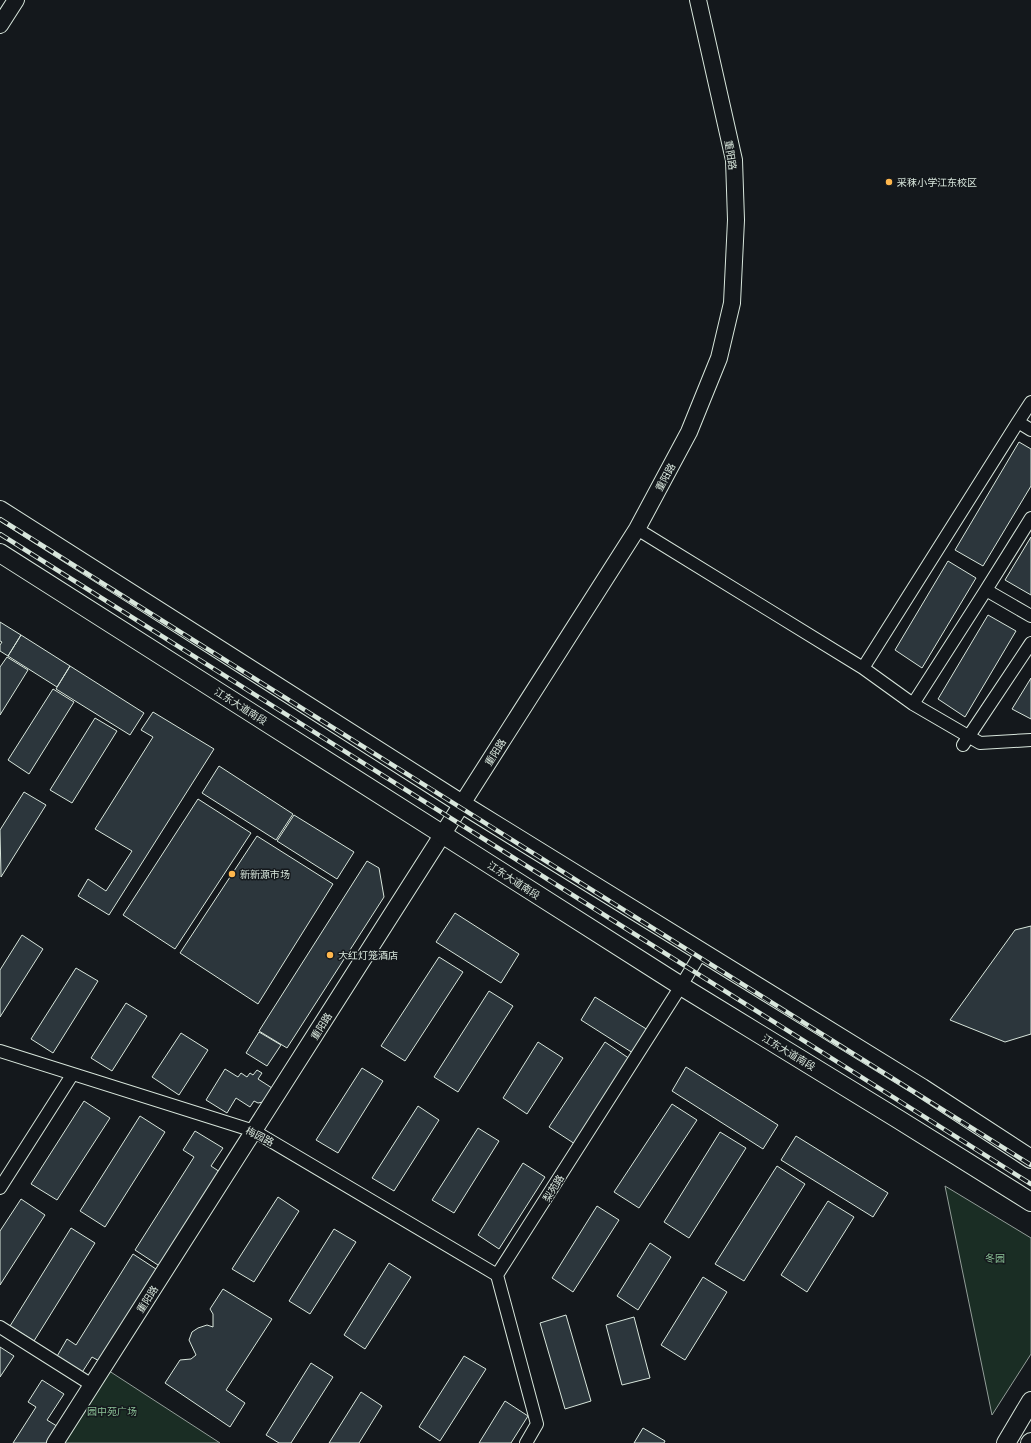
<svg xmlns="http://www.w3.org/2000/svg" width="1031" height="1443" viewBox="0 0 1031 1443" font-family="'Work Sans','Noto Sans SC',sans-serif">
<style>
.green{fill:#1a2d24;stroke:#939e99}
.building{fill:#2c363c;stroke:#d8e6dc}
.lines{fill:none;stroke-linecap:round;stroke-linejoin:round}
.street-casing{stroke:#d8e6dc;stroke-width:14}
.secondary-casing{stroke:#d8e6dc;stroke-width:18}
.primary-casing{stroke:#d8e6dc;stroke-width:20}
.street{stroke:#14181c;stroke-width:12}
.secondary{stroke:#14181c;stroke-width:16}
.primary{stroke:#14181c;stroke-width:18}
.rail-casing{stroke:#d8e6dc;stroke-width:4.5}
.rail{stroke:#14181c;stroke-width:3;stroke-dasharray:9;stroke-linecap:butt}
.poi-dot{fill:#ffb74d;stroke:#14181c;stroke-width:1.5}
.labels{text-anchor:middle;stroke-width:3;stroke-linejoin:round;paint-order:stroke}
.street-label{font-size:10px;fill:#d8e6dc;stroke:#14181c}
.poi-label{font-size:10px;fill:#d8e6dc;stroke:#14181c;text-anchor:start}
.park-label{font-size:10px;fill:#8ac095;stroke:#14181c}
</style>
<rect width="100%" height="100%" fill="#14181c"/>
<path class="green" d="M 945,1186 L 1031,1238 L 1031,1354 L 992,1415 Z
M 103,1367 L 220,1443 L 55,1443 Z"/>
<path class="building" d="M 1019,442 L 1031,449 L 1031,486 L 983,566 L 955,550 Z
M 1031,537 L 1031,595 L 1005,580 Z
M 948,561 L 976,578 L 922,668 L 895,650 Z
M 988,615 L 1016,631 L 965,717 L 938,699 Z
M 0,622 L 21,635 L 8,656 L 0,651 L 0,645 L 2,642 L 0,641 Z
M 21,635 L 70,666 L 57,687 L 8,656 Z
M 7,657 L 28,670 L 0,715 L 0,667 Z
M 70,666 L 144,713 L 130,735 L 56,689 Z
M 1031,678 L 1031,719 L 1012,709 Z
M 53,689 L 74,702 L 29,774 L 8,760 Z
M 153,712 L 214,749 L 109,915 L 78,896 L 88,879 L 106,891 L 132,851 L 95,829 L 153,737 L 141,730 Z
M 95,718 L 117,731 L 72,803 L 50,790 Z
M 219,766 L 293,814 L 276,840 L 202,793 Z
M 24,792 L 46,805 L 1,877 L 0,830 Z
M 198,799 L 251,833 L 175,949 L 123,915 Z
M 294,815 L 354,852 L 337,879 L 277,841 Z
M 257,836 L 333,884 L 258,1004 L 180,953 Z
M 367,861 L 379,868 L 384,897 L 287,1048 L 259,1031 Z
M 455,913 L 519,954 L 501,983 L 436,942 Z
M 1031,926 L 1031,1034 L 1005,1042 L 950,1020 L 1015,930 Z
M 22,935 L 43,949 L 0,1017 L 0,970 Z
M 439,957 L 463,972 L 405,1061 L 381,1046 Z
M 76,968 L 98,981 L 53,1053 L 31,1039 Z
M 489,991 L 513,1006 L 458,1092 L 434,1077 Z
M 595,997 L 648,1030 L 633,1053 L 581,1020 Z
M 126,1003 L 147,1016 L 112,1071 L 91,1058 Z
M 259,1032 L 281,1045 L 267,1066 L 246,1053 Z
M 181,1033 L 208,1050 L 179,1095 L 152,1077 Z
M 538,1042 L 563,1058 L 527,1114 L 503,1098 Z
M 605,1042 L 630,1059 L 575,1144 L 549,1127 Z
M 686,1067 L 778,1125 L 763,1149 L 672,1091 Z
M 362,1068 L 383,1081 L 338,1153 L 316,1140 Z
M 225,1069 L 238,1077 L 241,1073 L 247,1077 L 250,1073 L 253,1075 L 257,1070 L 262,1073 L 258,1079 L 272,1088 L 263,1102 L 258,1103 L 254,1101 L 250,1107 L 236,1098 L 227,1113 L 206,1100 Z
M 84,1101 L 110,1118 L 57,1200 L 31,1184 Z
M 672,1104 L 697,1120 L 639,1208 L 614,1192 Z
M 418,1106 L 439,1120 L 394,1191 L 372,1178 Z
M 140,1116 L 165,1132 L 105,1227 L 80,1211 Z
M 478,1128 L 499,1141 L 454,1213 L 432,1200 Z
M 195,1131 L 223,1148 L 211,1166 L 220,1172 L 161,1267 L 135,1250 L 194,1157 L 183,1150 Z
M 720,1132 L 746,1148 L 689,1238 L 664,1222 Z
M 796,1136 L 888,1193 L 873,1217 L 781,1160 Z
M 523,1163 L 545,1177 L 499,1249 L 478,1235 Z
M 777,1166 L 805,1184 L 744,1281 L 715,1264 Z
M 278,1197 L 299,1211 L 254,1282 L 232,1269 Z
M 21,1199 L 45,1215 L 0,1285 L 0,1231 Z
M 828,1201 L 854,1217 L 807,1292 L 781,1275 Z
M 597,1206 L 619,1220 L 573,1292 L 552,1278 Z
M 71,1228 L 95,1243 L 34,1341 L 10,1326 Z
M 334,1229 L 356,1242 L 310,1314 L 289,1301 Z
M 650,1243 L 671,1257 L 638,1310 L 617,1296 Z
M 133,1254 L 159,1271 L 101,1362 L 92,1357 L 81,1374 L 56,1358 L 67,1339 L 76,1345 Z
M 389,1263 L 411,1277 L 365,1349 L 344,1335 Z
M 703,1277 L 727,1292 L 685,1360 L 661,1345 Z
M 223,1289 L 272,1319 L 226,1390 L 245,1403 L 230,1427 L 165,1383 L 180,1360 L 191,1359 L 196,1355 L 189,1340 L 192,1332 L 198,1328 L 207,1325 L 213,1327 L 213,1314 L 210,1309 Z
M 566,1315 L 591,1401 L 565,1409 L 540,1323 Z
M 634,1317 L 650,1378 L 622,1385 L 606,1325 Z
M 0,1347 L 14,1356 L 0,1377 Z
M 464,1356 L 486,1369 L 440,1441 L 419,1427 Z
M 311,1363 L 333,1377 L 291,1443 L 279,1443 L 266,1435 Z
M 42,1380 L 64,1394 L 47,1420 L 60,1428 L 50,1443 L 13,1443 L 36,1407 L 28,1402 Z
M 361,1392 L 382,1406 L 359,1443 L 329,1443 Z
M 505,1401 L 528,1416 L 511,1443 L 479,1443 Z
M 643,1428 L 665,1441 L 664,1443 L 634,1443 Z"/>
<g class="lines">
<g class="street-casing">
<path id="street" d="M 1018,422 L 1031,402
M 637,529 L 863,668 L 913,704 L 980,743 L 1031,740
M 986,590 L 1031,518
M 863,668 L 1018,422 L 1031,430
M 913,704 L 986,590 L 1031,616
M 963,745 L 1031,643
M 0,1051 L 254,1131 L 497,1275
M 0,1188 L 72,1075
M 0,1327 L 92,1385
M 526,1443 L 537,1424 L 497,1275 L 681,986 L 702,951"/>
</g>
<g class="secondary-casing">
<path id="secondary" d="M 0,25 L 16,0
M 55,1443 L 637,529 L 689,432 L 719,358 L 732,303 L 736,220 L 734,160 L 698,0"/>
</g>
<g class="primary-casing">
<path id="primary" d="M 0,510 L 462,804 L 922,1088 L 1031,1159
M 0,553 L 681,986 L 898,1119 L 1031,1202
M 1006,1443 L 1031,1401
M 1030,1443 L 1031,1442"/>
</g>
<use href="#street" class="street"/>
<use href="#secondary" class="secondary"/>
<use href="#primary" class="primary"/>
<g class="rail-casing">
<path id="rail" d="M 0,519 L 1031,1165
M 0,534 L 1031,1184"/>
</g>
<use href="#rail" class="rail"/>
</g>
<g class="poi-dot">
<circle cx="889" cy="182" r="4"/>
<circle cx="232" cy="874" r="4"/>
<circle cx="330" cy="955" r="4"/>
</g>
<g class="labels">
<g class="street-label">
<text transform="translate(731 155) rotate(81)" y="4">重阳路</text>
<text transform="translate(665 477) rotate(-62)" y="4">重阳路</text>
<text transform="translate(241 706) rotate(32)" y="4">江东大道南段</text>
<text transform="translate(495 752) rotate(-58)" y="4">重阳路</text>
<text transform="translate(514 880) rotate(33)" y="4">江东大道南段</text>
<text transform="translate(321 1026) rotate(-58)" y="4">重阳路</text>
<text transform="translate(789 1052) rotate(31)" y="4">江东大道南段</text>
<text transform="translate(260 1136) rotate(27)" y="4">梅园路</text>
<text transform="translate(553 1188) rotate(-58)" y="4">梨苑路</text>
<text transform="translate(147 1299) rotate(-57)" y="4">重阳路</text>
</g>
<g class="poi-label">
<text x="897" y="186">采秣小学江东校区</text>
<text x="240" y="878">新新源市场</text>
<text x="338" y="959">大红灯笼酒店</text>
</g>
<g class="park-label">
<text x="995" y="1262">冬园</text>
<text x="112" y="1415">园中苑广场</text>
</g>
</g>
</svg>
